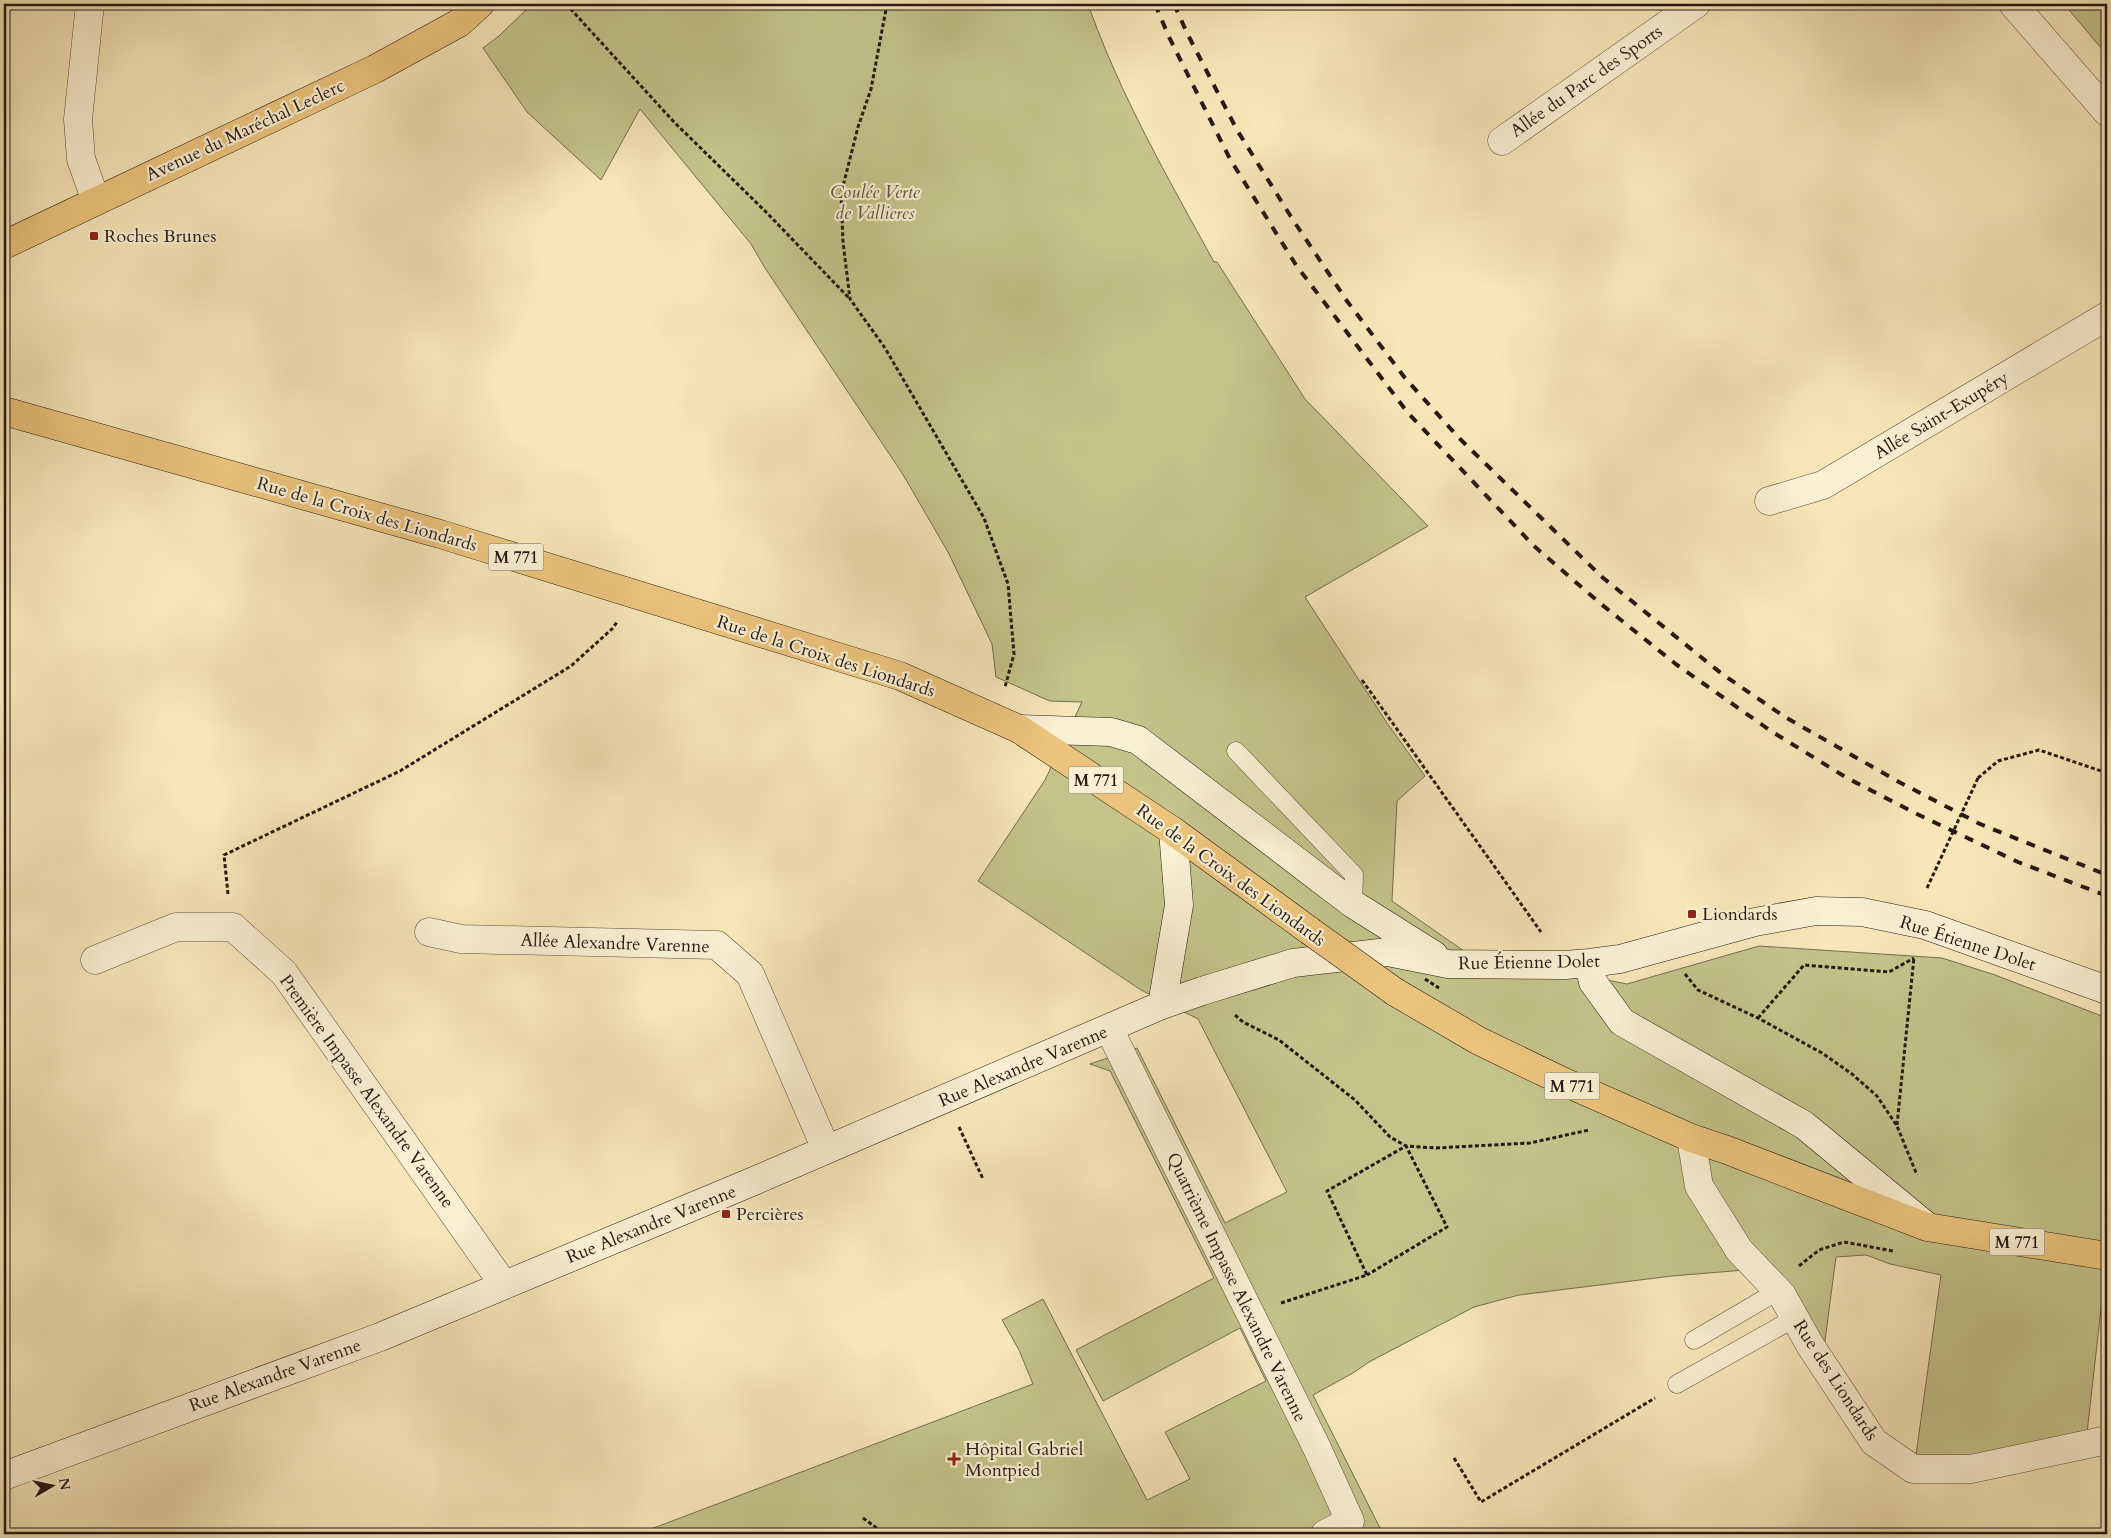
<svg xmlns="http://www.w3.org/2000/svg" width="2111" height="1538" viewBox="0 0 2111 1538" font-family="Cardo,serif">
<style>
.green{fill:#c3c38a;stroke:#746e4e}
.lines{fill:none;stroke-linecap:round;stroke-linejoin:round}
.lane-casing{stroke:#5a4c3c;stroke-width:19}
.street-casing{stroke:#5a4c3c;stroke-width:29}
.secondary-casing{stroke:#261913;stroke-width:29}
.primary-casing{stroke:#261913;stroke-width:29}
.path{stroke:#261913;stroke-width:3;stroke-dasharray:4 2.5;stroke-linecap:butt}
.lane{stroke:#f9efd1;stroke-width:18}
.street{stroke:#f9efd1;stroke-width:28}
.secondary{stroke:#f9efd1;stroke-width:28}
.primary{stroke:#ebc37c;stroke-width:28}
.rail{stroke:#261913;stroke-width:4;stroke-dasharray:9 9;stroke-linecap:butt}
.primary-bridge-casing{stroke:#261913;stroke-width:29;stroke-linecap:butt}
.path-bridge{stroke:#261913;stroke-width:3;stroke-dasharray:4 2.5;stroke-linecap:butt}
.primary-bridge{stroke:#ebc37c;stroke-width:28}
.poi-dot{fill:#8f2418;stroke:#f9efd1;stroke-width:2}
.labels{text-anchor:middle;stroke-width:4.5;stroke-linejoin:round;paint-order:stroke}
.shield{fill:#f9efd1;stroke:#65594c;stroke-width:1}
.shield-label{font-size:16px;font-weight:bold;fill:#261913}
.street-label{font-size:18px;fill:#261913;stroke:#f9efd1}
.park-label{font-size:18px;font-style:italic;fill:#5d543d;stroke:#f9efd1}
.poi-label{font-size:18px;fill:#261913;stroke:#f9efd1;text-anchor:start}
</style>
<rect width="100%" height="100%" fill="#f6e6b8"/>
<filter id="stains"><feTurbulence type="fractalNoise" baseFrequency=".004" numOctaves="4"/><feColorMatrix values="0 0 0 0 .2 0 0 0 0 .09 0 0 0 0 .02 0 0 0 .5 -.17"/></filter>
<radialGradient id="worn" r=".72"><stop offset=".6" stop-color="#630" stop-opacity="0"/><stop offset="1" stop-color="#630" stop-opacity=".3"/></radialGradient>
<path class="green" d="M 532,4 L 1088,4 C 1120,95 1168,178 1214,262 L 1217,262 L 1305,399 L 1428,526 L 1305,597 L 1387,723 L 1425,776 L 1397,801 L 1392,901 L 1464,951 L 1627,984 L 1759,946 L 1942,958 L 1995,975 L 2107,1018 L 2107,1295 L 2104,1294 L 2102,1300 L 2087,1433 L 2008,1455 L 1915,1462 L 1941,1275 L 1890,1264 L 1866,1255 L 1836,1257 L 1823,1356 L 1745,1270 L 1672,1276 L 1519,1295 L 1474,1307 L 1369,1362 L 1353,1373 L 1313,1395 L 1383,1534 L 638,1534 L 1033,1384 L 1019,1350 L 1002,1320 L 1043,1299 L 1147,1500 L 1190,1479 L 1165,1432 L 1266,1381 L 1240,1328 L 1103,1401 L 1076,1350 L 1214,1278 L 1110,1071 L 1090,1064 L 1137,1048 L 1225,1223 L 1287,1192 L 1198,1019 L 1141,990 L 978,881 L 1045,780 L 1082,702 L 1050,701 L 1043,698 L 996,677 L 992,644 L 948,552 L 902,473 L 765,268 L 751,244 L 640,109 L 601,180 L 527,112 L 483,48 L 499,36 Z
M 2064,4 L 2107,4 L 2107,55 Z"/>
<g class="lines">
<g class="lane-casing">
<path id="lane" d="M 1236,751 L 1354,875 L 1353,904
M 1694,1340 L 1778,1291
M 1677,1384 L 1795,1318"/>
</g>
<g class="street-casing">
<path id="street" d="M 90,4 L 78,119 L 81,159 L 96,201
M 2013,4 L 2107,112
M 1502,141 L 1696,4
M 1769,501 L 1823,485 L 2107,316
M 429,932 L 461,939 L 717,945 L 750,974 L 826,1149
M 95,960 L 176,927 L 233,927 L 284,973 L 504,1285
M 1109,1029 L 1316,1446 L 1350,1521 L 1325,1534
M 1691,1138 L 1699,1186 L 1739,1250 L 1782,1295 L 1810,1345 L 1874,1442 L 1913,1469 L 1971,1469 L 2107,1440"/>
</g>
<g class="secondary-casing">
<path id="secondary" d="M 1019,729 L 1111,732 L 1138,740 L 1353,904 L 1434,955
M 1589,963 L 1593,982 L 1622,1022 L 1804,1125 L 1924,1224
M 1162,1005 L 1179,905 L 1173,831
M 4,1476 L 380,1337 L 754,1181 L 1162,1005 L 1202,991 L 1293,963 L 1388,952 L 1448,964 L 1565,965 L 1589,963 L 1620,959 L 1755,922 L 1816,911 L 1862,912 L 1925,925 L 2107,990"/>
</g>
<g class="primary-casing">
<path id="primary" d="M 4,245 L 375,69 L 459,23 L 480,4
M 4,411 L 440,534 L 900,676 L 1019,729 L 1173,831 L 1310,931
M 1395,992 L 1479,1041 L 1562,1081 L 1691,1138 L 1727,1150 L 1927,1227 L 2107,1256"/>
</g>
<path class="path" d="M 566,4 L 674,122 L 766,212 L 850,299
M 887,4 L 871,89 L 858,127 L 841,194 L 843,242 L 850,299 L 885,348 L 984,518 L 1008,584 L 1014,654 L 1005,687
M 2099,4 L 2107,13
M 1362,680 L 1541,932
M 1978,778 L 1998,761 L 2039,750 L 2107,773
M 228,894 L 224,855 L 400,771 L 571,666 L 613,628 L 617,622
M 1685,974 L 1698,990 L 1758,1018 L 1822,1053 L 1852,1074 L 1877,1096 L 1897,1126 L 1917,1175
M 1235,1015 L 1243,1022 L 1279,1040 L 1355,1100 L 1390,1137 L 1406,1146 L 1436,1148 L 1530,1143 L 1589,1130
M 1758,1018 L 1804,965 L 1889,972 L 1914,958
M 1897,1125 L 1914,957
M 959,1127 L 983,1179
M 1799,1266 L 1819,1250 L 1844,1242 L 1893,1251
M 1281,1303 L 1367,1275 L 1327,1191 L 1406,1146 L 1447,1227 L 1367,1275
M 1454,1458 L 1481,1502 L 1655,1398
M 863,1518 L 885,1534"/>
<use href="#lane" class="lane"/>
<use href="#street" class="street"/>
<use href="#secondary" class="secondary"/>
<use href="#primary" class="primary"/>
<path class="rail" d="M 1155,4 L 1169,37 L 1230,159 L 1296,265 L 1408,413 L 1534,546 L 1601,604 L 1677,665 L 1771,731 L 1847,778 L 1917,814 L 2018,862 L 2107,896
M 1174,4 L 1187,33 L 1237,130 L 1293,220 L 1347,301 L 1405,378 L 1459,438 L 1602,577 L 1722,674 L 1785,717 L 1899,782 L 1980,824 L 2107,875"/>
<g class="primary-bridge-casing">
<path id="primary-bridge" d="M 1310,931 L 1395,992"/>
</g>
<path class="path-bridge" d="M 1927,888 L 1978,778
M 1425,979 L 1439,988"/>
<use href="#primary-bridge" class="primary-bridge"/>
</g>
<g class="poi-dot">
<rect x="89" y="231" width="10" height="10" rx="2.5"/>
<rect x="1687" y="909" width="10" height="10" rx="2.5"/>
<rect x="721" y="1209" width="10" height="10" rx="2.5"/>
<path d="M951.5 1451.5h5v5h5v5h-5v5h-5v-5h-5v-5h5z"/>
</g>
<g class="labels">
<g class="shield">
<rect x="488.5" y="543.5" width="55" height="27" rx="4"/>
<rect x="1068.5" y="766.5" width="55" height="27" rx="4"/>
<rect x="1544.5" y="1072.5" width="55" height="27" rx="4"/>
<rect x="1989.5" y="1228.5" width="55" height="27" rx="4"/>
</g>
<g class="shield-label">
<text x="516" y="563">M 771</text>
<text x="1096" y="786">M 771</text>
<text x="1572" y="1092">M 771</text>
<text x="2017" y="1248">M 771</text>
</g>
<g class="street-label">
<text transform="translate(1586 81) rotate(-35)" y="6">Allée du Parc des Sports</text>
<text transform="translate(245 130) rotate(-25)" y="6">Avenue du Maréchal Leclerc</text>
<text transform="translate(1941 415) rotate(-31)" y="6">Allée Saint-Exupéry</text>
<text transform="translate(367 514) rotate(16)" y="6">Rue de la Croix des Liondards</text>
<text transform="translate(826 656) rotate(18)" y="6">Rue de la Croix des Liondards</text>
<text transform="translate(1231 875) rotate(36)" y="6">Rue de la Croix des Liondards</text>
<text transform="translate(615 943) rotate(2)" y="6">Allée Alexandre Varenne</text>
<text transform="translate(1968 943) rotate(18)" y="6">Rue Étienne Dolet</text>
<text transform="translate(1529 962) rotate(-1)" y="6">Rue Étienne Dolet</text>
<text transform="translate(1023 1066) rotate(-23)" y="6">Rue Alexandre Varenne</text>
<text transform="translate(367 1091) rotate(54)" y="6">Première Impasse Alexandre Varenne</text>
<text transform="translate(651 1224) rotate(-22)" y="6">Rue Alexandre Varenne</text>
<text transform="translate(1237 1287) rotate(64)" y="6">Quatrième Impasse Alexandre Varenne</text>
<text transform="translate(275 1375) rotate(-20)" y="6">Rue Alexandre Varenne</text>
<text transform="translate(1836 1380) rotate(57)" y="6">Rue des Liondards</text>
</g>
<g class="park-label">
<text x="875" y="198">Coulée Verte<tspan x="875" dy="21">de Vallieres</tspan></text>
</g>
<g class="poi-label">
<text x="104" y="242">Roches Brunes</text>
<text x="1702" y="920">Liondards</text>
<text x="736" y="1220">Percières</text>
<text x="965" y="1455">Hôpital Gabriel<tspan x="965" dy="21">Montpied</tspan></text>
</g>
</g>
<rect width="2111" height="1538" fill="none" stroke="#f6e6b8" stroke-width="20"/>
<rect x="5" y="5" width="2101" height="1528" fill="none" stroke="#261913" stroke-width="2.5"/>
<rect x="10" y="10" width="2091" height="1518" fill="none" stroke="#261913"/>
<g transform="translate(52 1486) rotate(81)" stroke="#f9efd1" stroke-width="4" paint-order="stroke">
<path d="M0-4L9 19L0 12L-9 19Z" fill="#261913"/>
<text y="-8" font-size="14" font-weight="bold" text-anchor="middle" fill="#261913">N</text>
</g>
<rect width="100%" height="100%" filter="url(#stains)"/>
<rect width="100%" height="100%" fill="url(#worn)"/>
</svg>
